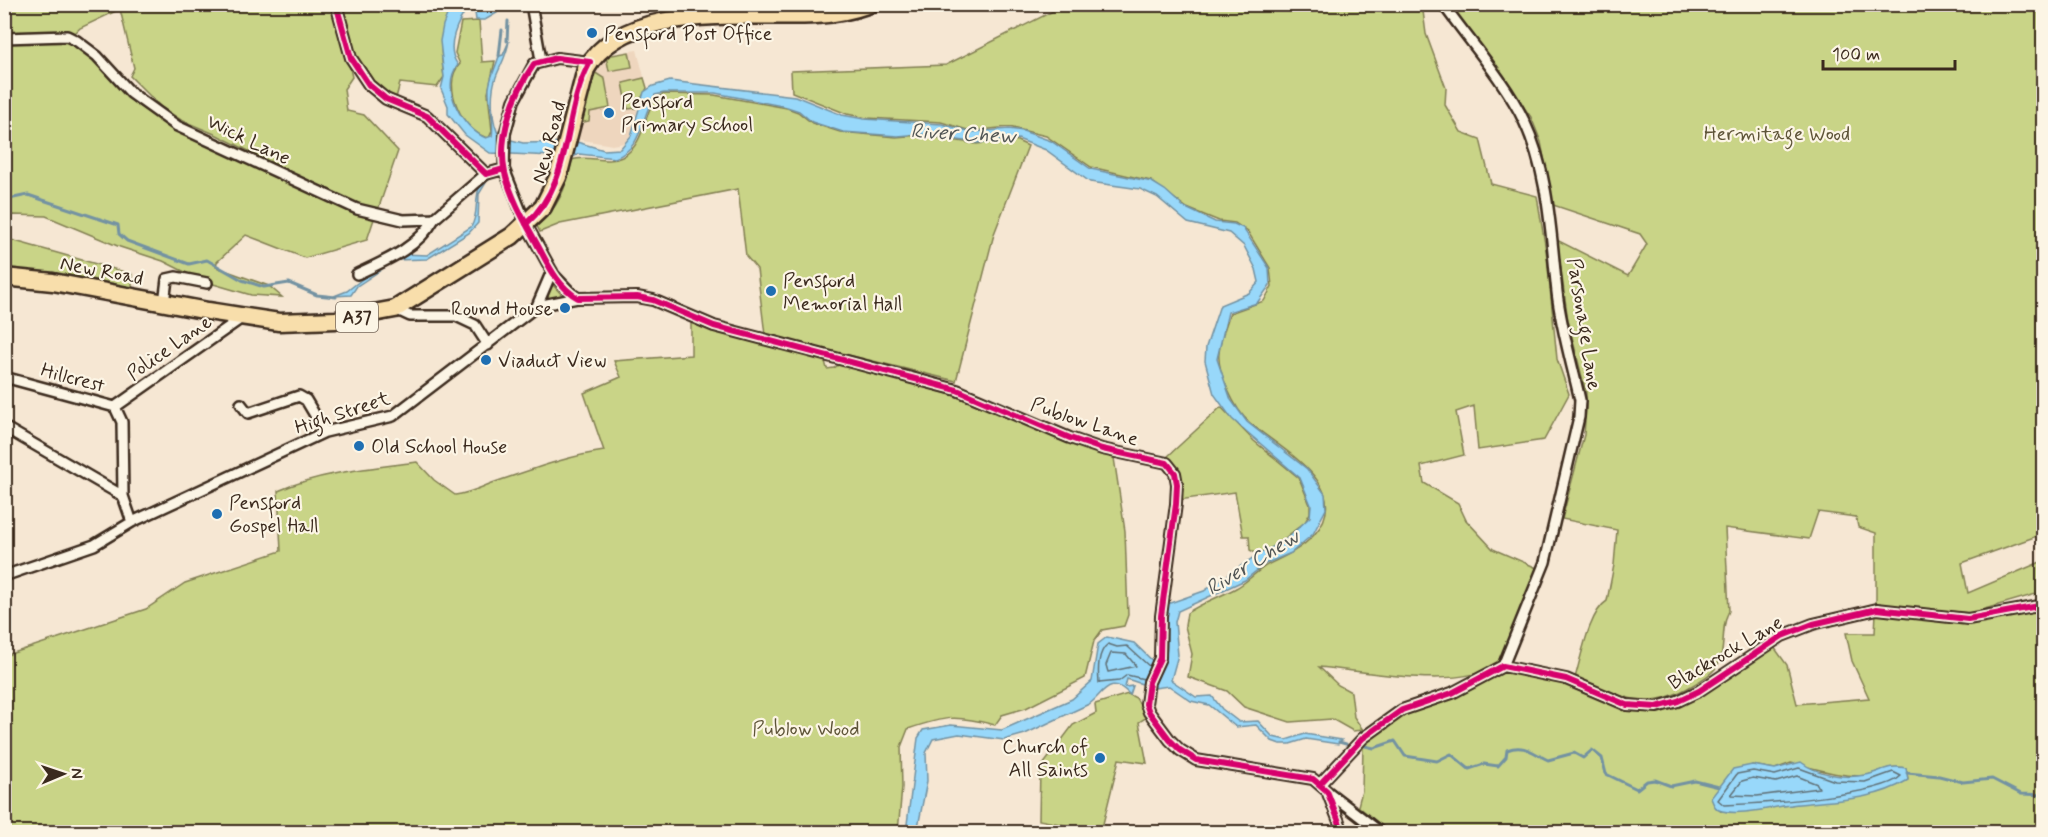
<svg xmlns="http://www.w3.org/2000/svg" width="2048" height="837" viewBox="0 0 2048 837" font-family="Mynerve,sans-serif">
<style>
.built{fill:#eed6be}
.green{fill:#c9d487;stroke:#827f52;stroke-width:1.5;fill-rule:evenodd}
.water{fill:#98d8fa;stroke:#7392a2;stroke-width:1.5}
.lines{fill:none;stroke-linecap:round;stroke-linejoin:round}
.shore{stroke:#607076;stroke-width:1.5}
.stream{stroke:#7392a2;stroke-width:3}
.minor-casing{stroke:#3b2a1e;stroke-width:14}
.trunk-casing{stroke:#3b2a1e;stroke-width:21}
.minor{stroke:#fcf5e5;stroke-width:9}
.trunk{stroke:#f8deab;stroke-width:16}
.cycleway-casing{stroke:#fcf5e5;stroke-width:10}
.cycleway{stroke:#d6006c;stroke-width:6}
.poi-dot{fill:#1f6fb2;stroke:#fcf5e5;stroke-width:2}
.labels{text-anchor:middle;stroke-width:4.5;stroke-linejoin:round;paint-order:stroke}
.shield{fill:#fcf5e5;stroke:#75675a;stroke-width:1.5}
.shield-label{font-size:18px;font-weight:bold;fill:#3b2a1e}
.poi-label{font-size:20px;fill:#3b2a1e;stroke:#fcf5e5;text-anchor:start}
.park-label{font-size:20px;fill:#5e5438;stroke:#fcf5e5}
.street-label{font-size:20px;fill:#3b2a1e;stroke:#fcf5e5}
.water-label{font-size:21px;font-style:italic;fill:#525655;stroke:#fcf5e5}
</style>
<rect width="100%" height="100%" fill="#f6e7d3"/>
<filter id="ink" filterUnits="userSpaceOnUse"><feTurbulence type="fractalNoise" baseFrequency=".0167" numOctaves="2"/><feDisplacementMap in="SourceGraphic" scale="12" xChannelSelector="R" yChannelSelector="G"/><feConvolveMatrix kernelMatrix="1 2 1 2 8 2 1 2 1" color-interpolation-filters="sRGB"/></filter>
<g filter="url(#ink)">
<path class="built" d="M 637,50 L 647,88 L 642,93 L 631,134 L 624,143 L 612,145 L 576,139 L 595,67 L 604,55 Z"/>
<path class="green" d="M 4,5 L 335,5 L 352,77 L 344,89 L 347,111 L 364,115 L 398,151 L 378,210 L 360,207 L 217,135 L 181,120 L 161,107 L 130,76 L 134,68 L 120,9 L 80,28 L 74,34 L 5,35 Z
M 338,5 L 451,5 C 440,38 439,42 444,77 L 437,87 L 400,83 L 396,98 C 355,89 347,38 338,5 Z
M 1065,5 L 1431,5 L 1423,11 L 1426,34 L 1446,88 L 1445,105 L 1461,132 L 1480,139 L 1491,184 L 1537,196 L 1547,257 L 1557,359 L 1569,394 L 1544,440 L 1478,450 L 1474,406 L 1456,412 L 1464,455 L 1421,466 L 1424,483 L 1458,503 L 1466,520 L 1493,549 L 1537,568 L 1499,664 C 1460,691 1365,671 1319,667 L 1338,685 L 1351,692 L 1354,717 L 1363,730 L 1353,731 L 1332,719 L 1290,722 L 1244,707 L 1227,691 L 1188,677 L 1192,654 L 1185,626 L 1187,613 C 1203,602 1220,597 1236,588 C 1248,582 1257,570 1269,564 C 1286,556 1301,549 1314,535 C 1357,486 1279,449 1249,422 C 1235,410 1217,372 1219,353 C 1220,340 1226,325 1230,313 L 1264,301 L 1272,286 L 1270,268 L 1248,232 L 1235,223 L 1219,221 L 1187,208 L 1151,181 L 1091,167 L 1046,136 L 1009,127 L 971,131 L 941,122 L 867,118 L 847,114 L 792,92 L 791,71 L 946,65 Z
M 1450,5 L 2043,5 L 2043,554 L 2037,536 L 1962,563 L 1968,593 L 2043,561 L 2043,592 L 1971,613 L 1876,605 L 1876,533 L 1858,527 L 1856,517 L 1818,512 L 1809,539 L 1725,528 L 1729,611 C 1719,629 1728,652 1715,669 C 1710,675 1700,681 1693,685 C 1646,714 1622,696 1575,678 C 1581,658 1589,612 1607,601 L 1614,565 L 1617,530 L 1562,519 L 1584,435 L 1586,407 L 1586,393 L 1568,321 L 1557,240 L 1628,276 L 1647,244 L 1640,234 L 1553,205 L 1541,142 L 1531,117 Z
M 479,21 L 482,62 L 495,61 L 488,93 L 492,131 L 489,138 C 463,134 440,84 460,64 L 455,53 L 461,22 Z
M 66,40 L 98,63 L 134,103 L 174,129 L 354,214 L 374,219 L 367,240 L 305,258 L 246,235 L 217,262 L 216,267 L 269,286 L 282,297 L 251,295 L 203,281 L 163,261 L 120,247 L 46,216 L 13,215 L 5,220 L 5,42 Z
M 629,52 L 632,67 L 609,71 L 606,56 Z
M 594,72 L 605,79 L 610,108 L 590,112 L 589,121 L 580,123 Z
M 644,78 L 647,88 L 636,108 L 628,109 L 623,83 Z
M 664,94 L 714,95 L 787,108 L 798,112 L 812,123 L 840,132 L 896,137 L 920,135 L 977,144 L 1013,139 L 1028,146 L 994,234 L 956,381 L 765,335 L 757,269 L 746,256 L 738,189 L 560,224 L 540,232 L 537,226 C 559,207 566,188 572,160 C 588,154 606,165 622,157 C 650,142 641,102 664,94 Z
M 4,238 L 132,274 L 132,290 L 5,272 Z
M 552,284 L 563,296 L 547,300 L 546,298 Z
M 691,320 L 717,331 L 825,361 L 827,369 L 834,368 L 840,364 L 952,395 L 1114,458 L 1125,531 L 1128,615 L 1124,626 L 1102,630 L 1094,641 L 1085,678 L 1026,708 L 1002,715 L 995,725 C 956,715 946,716 908,729 L 901,747 L 902,787 L 898,832 L 5,832 L 4,656 L 146,609 L 185,583 L 281,551 L 278,491 C 321,472 370,468 417,462 L 434,480 L 455,495 C 471,493 481,487 495,482 C 531,470 567,456 604,451 L 584,393 L 621,377 L 614,361 L 691,355 Z
M 1221,407 L 1254,441 L 1299,478 L 1310,505 L 1310,513 L 1305,522 L 1272,548 L 1257,554 L 1250,550 L 1249,536 L 1243,536 L 1235,492 L 1179,500 L 1178,470 L 1168,456 Z
M 2043,610 L 2043,832 L 1389,832 L 1358,806 L 1362,791 L 1363,745 L 1405,712 L 1444,702 L 1501,673 L 1519,673 L 1566,683 L 1619,708 L 1651,711 L 1680,705 L 1774,647 L 1787,665 L 1797,704 L 1869,698 L 1852,661 L 1846,633 L 1875,633 L 1876,613 L 1967,624 ZM 1791,763 C 1815,768 1835,776 1860,776 C 1878,775 1886,764 1906,768 L 1908,779 L 1790,805 L 1721,811 L 1752,765 L 1775,769 Z
M 1128,694 L 1136,698 L 1147,717 L 1139,722 L 1147,763 L 1119,759 L 1101,832 L 1039,820 L 1040,769 L 1073,725 L 1096,713 L 1095,704 Z"/>
<path class="water" d="M 451,5 L 470,5 C 458,20 444,47 458,65 C 439,88 463,129 486,138 L 492,136 C 495,120 488,104 489,88 C 490,77 496,67 499,56 L 503,55 L 509,41 C 507,55 501,64 496,77 C 490,93 491,123 500,137 L 523,143 L 577,142 L 604,150 L 620,149 L 631,136 L 644,92 L 653,86 L 670,81 L 795,96 L 842,115 L 864,119 L 942,124 L 972,132 L 1009,129 L 1023,131 L 1051,141 L 1091,169 L 1152,182 L 1165,190 L 1184,207 L 1215,222 L 1234,224 L 1243,228 L 1269,268 L 1270,285 L 1257,303 L 1228,312 L 1217,359 L 1231,400 L 1247,422 L 1307,469 L 1325,494 L 1326,509 L 1313,534 L 1291,553 L 1265,564 L 1245,580 L 1178,611 L 1175,622 L 1178,655 L 1171,680 L 1196,697 L 1212,696 L 1222,709 L 1239,722 L 1258,721 L 1273,737 L 1286,740 L 1305,734 L 1342,740 L 1338,744 L 1306,739 L 1290,744 L 1280,744 L 1272,741 L 1256,725 L 1236,727 L 1209,705 L 1191,701 L 1169,686 L 1154,688 L 1127,679 L 1125,687 L 1133,686 L 1130,695 C 1109,672 1102,696 1089,704 L 1025,734 L 1004,740 L 959,734 L 933,739 L 926,753 L 927,781 L 917,832 L 906,832 L 918,738 L 923,730 L 951,725 L 1002,730 L 1072,699 L 1092,681 L 1098,644 L 1107,637 L 1134,643 L 1161,669 C 1172,650 1164,625 1167,604 L 1204,591 L 1260,553 L 1283,542 L 1310,517 L 1311,505 L 1300,478 L 1232,419 L 1214,394 L 1205,361 L 1206,347 L 1220,305 L 1249,293 L 1259,282 L 1256,269 L 1244,246 L 1229,233 L 1188,223 L 1157,197 L 1140,189 L 1090,182 L 1046,150 L 1018,139 L 977,143 L 920,134 L 898,136 L 843,132 L 812,122 L 799,111 L 787,107 L 715,93 L 664,93 L 655,95 C 640,118 644,147 615,158 L 579,154 L 573,157 L 490,153 L 465,135 L 448,114 L 448,106 L 441,89 L 444,77 L 440,41 L 443,25 Z
M 474,5 L 494,5 L 497,13 L 485,20 L 476,20 Z
M 499,174 L 487,181 L 479,194 L 478,223 L 469,233 L 427,259 L 396,260 L 357,286 L 351,295 L 334,296 L 347,291 L 366,276 L 402,254 L 427,255 L 471,227 C 483,209 466,180 499,174 Z
M 1801,762 C 1816,774 1845,779 1865,775 C 1882,772 1887,764 1906,768 L 1908,780 C 1872,802 1831,800 1791,805 C 1771,807 1741,816 1722,811 C 1715,810 1713,803 1711,798 L 1733,769 L 1752,765 L 1775,769 Z"/>
<g class="lines">
<path class="shore" d="M 1111,653 L 1126,654 L 1136,666 L 1108,672 L 1106,665 Z
M 1144,679 L 1127,675 L 1119,681 L 1099,683 C 1098,671 1097,652 1108,644 L 1117,647 L 1127,646 L 1150,667
M 1799,768 L 1835,781 L 1865,782 L 1893,772 L 1901,776 C 1882,796 1756,804 1724,805 L 1718,800 L 1737,774 L 1753,771 L 1775,775 Z
M 1797,776 L 1817,784 L 1819,788 L 1757,796 L 1731,795 L 1742,781 L 1753,778 L 1776,782 Z"/>
<path class="stream" d="M 507,41 L 508,21
M 499,56 L 502,30
M 4,200 L 28,195 L 118,225 L 119,234 L 127,241 L 189,264 L 207,260 L 242,280 L 264,287 L 289,283 L 317,295 L 336,297
M 1339,742 L 1346,744
M 1365,746 L 1374,748 L 1395,741 L 1405,756 L 1437,761 L 1451,754 L 1469,769 L 1484,764 L 1498,766 L 1506,757 L 1507,750 C 1524,743 1533,753 1548,760 L 1574,753 L 1583,758 L 1592,750 L 1602,758 L 1606,774 L 1637,789 L 1647,781 L 1655,780 L 1671,786 L 1695,781 L 1719,787
M 1907,773 L 1939,776 L 1963,782 L 1992,779 L 2021,794 L 2044,795"/>
<g class="minor-casing">
<path id="minor" d="M 336,4 L 351,58 L 369,85 L 386,99 L 427,116 L 486,174 L 504,169
M 531,4 L 541,60
M 1443,4 C 1468,39 1507,84 1524,121 C 1549,173 1551,236 1557,292 C 1561,328 1572,364 1580,400 L 1579,417 L 1545,562 L 1503,666
M 4,38 L 67,36 L 77,41 L 97,56 L 131,93 L 177,126 L 357,209 L 403,220 L 434,219 L 486,174
M 590,62 L 557,58 L 534,64 L 514,101 L 505,134 L 504,169 L 526,224 L 554,275 L 572,294 L 578,298 L 637,297 L 653,300 L 714,326 L 957,390 L 1070,438 L 1102,449 L 1167,463 L 1175,473 L 1177,484 L 1176,504 L 1161,616 L 1160,658 L 1149,682 L 1146,704 L 1149,712 L 1170,740 L 1180,750 L 1196,760 L 1313,779 L 1327,791 L 1343,832
M 357,274 C 385,261 418,248 434,219
M 164,303 L 167,279 L 176,277 L 207,283
M 537,306 L 552,271
M 395,309 L 410,316 L 456,316 L 475,325 L 488,345
M 4,377 L 115,407
M 241,404 L 248,413 L 299,396 L 306,400 L 325,432
M 115,407 L 243,317
M 115,407 L 122,422 L 123,496 L 132,522
M 4,427 L 123,496
M 4,576 L 94,545 L 132,522 L 325,432 L 393,416 L 537,306 L 578,298
M 1320,784 L 1363,738 L 1402,710 L 1452,693 L 1503,666 L 1566,679 L 1627,705 L 1657,707 L 1678,701 L 1699,691 L 1782,636 L 1813,624 L 1877,609 L 1968,619 L 2044,605
M 1327,791 L 1380,832"/>
</g>
<g class="trunk-casing">
<path id="trunk" d="M 4,277 L 53,282 L 208,311 L 279,322 L 336,320 L 395,309 L 512,236 L 543,207 L 558,177 L 586,69 C 625,0 749,19 816,15 C 835,14 853,10 870,4"/>
</g>
<use href="#minor" class="minor"/>
<use href="#trunk" class="trunk"/>
<g class="cycleway-casing">
<path id="cycleway" d="M 336,4 L 351,58 L 369,85 L 386,99 L 427,116 L 486,174 L 504,169
M 526,224 C 575,180 561,115 590,62 L 557,58 L 534,64 C 514,93 497,137 505,173 C 511,198 525,222 537,244 C 548,264 557,286 578,298 L 637,297 L 653,300 L 714,326 L 957,390 L 1070,438 L 1102,449 L 1167,463 L 1175,473 L 1177,484 L 1176,504 L 1161,616 L 1160,658 L 1149,682 L 1146,704 L 1149,712 L 1170,740 L 1180,750 L 1196,760 L 1313,779 L 1327,791 L 1343,832
M 1320,784 L 1363,738 L 1402,710 L 1452,693 L 1503,666 L 1566,679 L 1627,705 L 1657,707 L 1678,701 L 1699,691 L 1782,636 L 1813,624 L 1877,609 L 1968,619 L 2044,605"/>
</g>
<use href="#cycleway" class="cycleway"/>
</g>
</g>
<g class="poi-dot">
<circle cx="592" cy="33" r="6"/>
<circle cx="609" cy="113" r="6"/>
<circle cx="771" cy="291" r="6"/>
<circle cx="565" cy="308" r="6"/>
<circle cx="486" cy="360" r="6"/>
<circle cx="359" cy="446" r="6"/>
<circle cx="217" cy="514" r="6"/>
<circle cx="1100" cy="758" r="6"/>
</g>
<g class="labels">
<rect class="shield" x="336" y="302" width="42" height="30" rx="4.5"/>
<g class="shield-label">
<text x="357" y="323">A37</text>
</g>
<g class="poi-label">
<text x="604" y="40">Pensford Post Office</text>
<text x="621" y="108">Pensford<tspan x="621" dy="23">Primary School</tspan></text>
<text x="783" y="287">Pensford<tspan x="783" dy="23">Memorial Hall</tspan></text>
<text x="553" y="315" text-anchor="end">Round House</text>
<text x="498" y="367">Viaduct View</text>
<text x="371" y="453">Old School House</text>
<text x="229" y="509">Pensford<tspan x="229" dy="23">Gospel Hall</tspan></text>
<text x="1088" y="753" text-anchor="end">Church of<tspan x="1088" dy="23">All Saints</tspan></text>
</g>
<g class="park-label">
<text x="1777" y="140">Hermitage Wood</text>
<text x="806" y="735">Publow Wood</text>
</g>
<g class="street-label">
<text transform="translate(249 139) rotate(26)" y="7">Wick Lane</text>
<text transform="translate(548 142) rotate(-75)" y="7">New Road</text>
<text transform="translate(102 270) rotate(11)" y="7">New Road</text>
<text transform="translate(1585 324) rotate(81)" y="7">Parsonage Lane</text>
<text transform="translate(169 347) rotate(-35)" y="7">Police Lane</text>
<text transform="translate(73 377) rotate(15)" y="7">Hillcrest</text>
<text transform="translate(342 412) rotate(-18)" y="7">High Street</text>
<text transform="translate(1085 421) rotate(19)" y="7">Publow Lane</text>
<text transform="translate(1725 652) rotate(-30)" y="7">Blackrock Lane</text>
</g>
<g class="water-label">
<text transform="translate(963 133) rotate(3)" y="7">River Chew</text>
<text transform="translate(1252 562) rotate(-32)" y="7">River Chew</text>
</g>
</g>
<rect width="2048" height="837" fill="none" stroke="#fcf5e5" stroke-width="24"/>
<rect x="12" y="12" width="2024" height="813" fill="none" stroke="#3b2a1e" stroke-width="2" filter="url(#ink)"/>
<g transform="translate(63 774) rotate(88)" stroke="#fcf5e5" stroke-width="4.5" paint-order="stroke">
<path d="M0-4.5L10 22L0 15L-10 22Z" fill="#3b2a1e"/>
<text y="-9" font-size="16" font-weight="bold" text-anchor="middle" fill="#3b2a1e">N</text>
</g>
<path d="M1823 60v9h132v-9" fill="none" stroke="#3b2a1e" stroke-width="3"/>
<text x="1832" y="60" font-size="18" fill="#3b2a1e" stroke="#fcf5e5" stroke-width="4.5" paint-order="stroke">100 m</text>
</svg>
